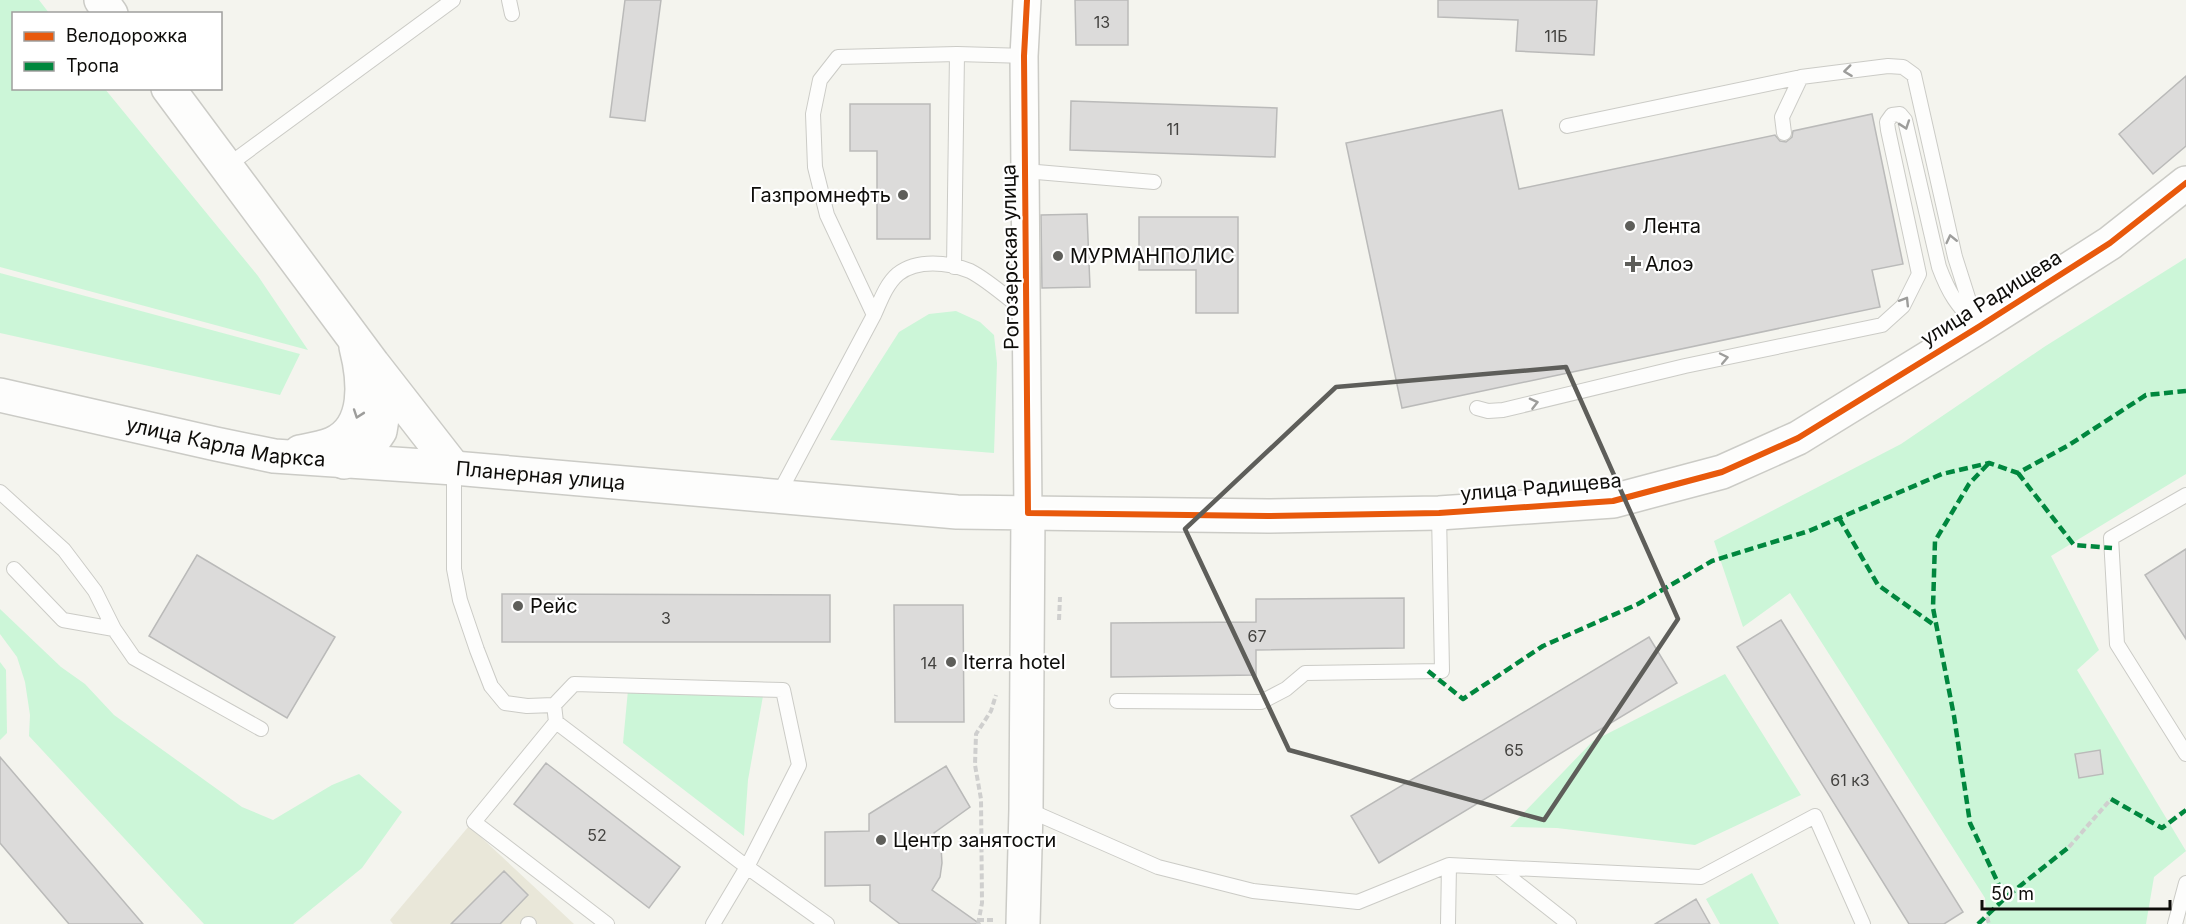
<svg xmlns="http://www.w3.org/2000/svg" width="2186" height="924" viewBox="0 0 2186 924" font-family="Inter,sans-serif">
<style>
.built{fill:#e9e7d9}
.green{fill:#ccf6d8}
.building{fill:#dcdbda;stroke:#babab9;stroke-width:1.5}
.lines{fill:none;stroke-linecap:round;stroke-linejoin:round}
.service-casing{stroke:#cbcbc6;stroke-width:16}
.minor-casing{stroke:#cbcbc6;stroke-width:30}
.tertiary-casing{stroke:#cbcbc6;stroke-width:36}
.secondary-casing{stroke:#cbcbc6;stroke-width:36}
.path{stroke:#cfcfce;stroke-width:4;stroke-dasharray:6 3;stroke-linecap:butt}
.service{stroke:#fdfdfc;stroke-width:14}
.minor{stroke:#fdfdfc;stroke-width:27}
.tertiary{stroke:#fdfdfc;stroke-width:33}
.secondary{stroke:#fdfdfc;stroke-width:33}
.quiet{stroke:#00873e;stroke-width:4.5;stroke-dasharray:9 4.5;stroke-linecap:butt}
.cycleway-casing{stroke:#fff;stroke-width:10}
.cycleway{stroke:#e8590c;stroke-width:6}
.oneway{stroke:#9d9d9b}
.marked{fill:none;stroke:#5e5e5a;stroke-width:4.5;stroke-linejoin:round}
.poi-dot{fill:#5e5e5a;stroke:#fff;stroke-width:2}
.labels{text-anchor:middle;stroke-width:4.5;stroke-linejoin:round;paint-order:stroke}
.number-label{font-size:16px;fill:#444340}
.poi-label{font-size:20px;fill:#0e0d0a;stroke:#fff;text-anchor:start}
.street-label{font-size:20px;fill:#0e0d0a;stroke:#fff}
</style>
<rect width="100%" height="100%" fill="#f4f4ee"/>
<path class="built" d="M 469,826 L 574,924 L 393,924 L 390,920 Z"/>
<path class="green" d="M 0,0 L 39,0 L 49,13 L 14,14 L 14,88 L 105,89 L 258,276 L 308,350 L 0,267 Z
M 2186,258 L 2186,474 L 2051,556 L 2099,650 L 2077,670 L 2186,851 L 2154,877 L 2146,924 L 1987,924 L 1985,898 L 1790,593 L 1743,627 L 1714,541 L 1901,444 L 2044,347 Z
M 0,273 L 300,354 L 280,395 L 0,333 Z
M 956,311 L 980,322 L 994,335 L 997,363 L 994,453 L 830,440 L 899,332 L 929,314 Z
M 0,609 L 61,667 L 85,684 L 114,715 L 242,807 L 273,820 L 332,785 L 359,774 L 402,812 L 362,868 L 293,924 L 204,924 L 29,736 L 30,715 L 25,682 L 17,657 L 0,634 Z
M 0,662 L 6,670 L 7,733 L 0,740 Z
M 1725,674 L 1801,795 L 1695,845 L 1557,828 L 1510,827 L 1593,741 Z
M 628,690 L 763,696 L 748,780 L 744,836 L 623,743 Z
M 1752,873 L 1779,924 L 1720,924 L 1706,899 Z"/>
<path class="building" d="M 625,0 L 661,0 L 645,121 L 610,117 Z
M 1075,0 L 1128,0 L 1128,45 L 1076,45 Z
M 1438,0 L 1597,0 L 1594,55 L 1516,51 L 1518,20 L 1438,17 Z
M 2186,76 L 2186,146 L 2153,174 L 2119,134 Z
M 1071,101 L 1277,108 L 1275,157 L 1070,150 Z
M 850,104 L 930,104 L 930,239 L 877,239 L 877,151 L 850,151 Z
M 1502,110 L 1519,189 L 1775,135 L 1780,141 L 1786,142 L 1792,137 L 1793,131 L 1872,114 L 1903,264 L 1872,270 L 1880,307 L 1402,408 L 1346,143 Z
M 1087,214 L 1090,287 L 1042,288 L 1041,215 Z
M 1139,217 L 1238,217 L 1238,313 L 1196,313 L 1196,270 L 1139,270 Z
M 2186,549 L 2186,639 L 2145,575 Z
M 197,555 L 335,637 L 287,718 L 149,636 Z
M 502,594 L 830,595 L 830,642 L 502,642 Z
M 1404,598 L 1404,648 L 1256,650 L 1256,675 L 1111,677 L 1111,623 L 1256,622 L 1256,599 Z
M 894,605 L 963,605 L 964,722 L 895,722 Z
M 1781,620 L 1963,912 L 1944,924 L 1909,924 L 1737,647 Z
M 1649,637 L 1677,683 L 1379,863 L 1351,816 Z
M 2100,750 L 2103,774 L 2079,778 L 2075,754 Z
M 0,757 L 143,924 L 69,924 L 0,843 Z
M 546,763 L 680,867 L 649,908 L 514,804 Z
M 946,766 L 970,807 L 934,833 L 941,847 L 942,863 L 940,877 L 932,890 L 980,924 L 900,924 L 870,901 L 870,885 L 825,886 L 825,832 L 869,831 L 869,814 Z
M 504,871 L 528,895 L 500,924 L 451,924 Z
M 1696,899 L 1710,924 L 1655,924 Z"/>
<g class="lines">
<g class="service-casing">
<path id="service" d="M 509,0 L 512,14
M 957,54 L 1024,56
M 1567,126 L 1801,77
M 227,166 L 453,0
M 1025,171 L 1154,182
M 874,315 L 827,215 L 815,167 L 813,114 L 820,80 L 838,57 L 957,54 L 954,267
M 1477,408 L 1488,411 L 1503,410 L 1685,366 L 1882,325 L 1903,306 L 1919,274 L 1888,130 L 1887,122 L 1892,115 L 1900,114 L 1905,120 L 1939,267 C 1949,294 1957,305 1977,326 L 1955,257 L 1914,75 L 1903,67 L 1888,66 L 1801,77 L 1782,117 L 1784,133
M 454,468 L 454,569 L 460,600 L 477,650 L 491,686 L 505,703 L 527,706 L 554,705
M 0,492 L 64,550 L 95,591 L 114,629 L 134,658 L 261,729
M 2186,495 L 2111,538 L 2117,644 L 2186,754
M 777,497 L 874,315 C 880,302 886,284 898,274 C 917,259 948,262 970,271 C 988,280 1011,301 1027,313
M 14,569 L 63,620 L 114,629
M 1117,701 L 1261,702 L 1286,689 L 1305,673 L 1442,671 L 1439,513
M 556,722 L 474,822 L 607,924
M 1026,809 L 1158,867 L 1253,891 L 1358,902 L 1449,865 L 1701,877 L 1815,816 L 1863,924
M 1498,868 L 1569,924
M 528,924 L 529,924
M 713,924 L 747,867 L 799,765 L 783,690 L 574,684 L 554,705 L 556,722 L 747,867 L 827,924
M 1448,924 L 1449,865
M 2175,924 L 2186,883"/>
</g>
<g class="minor-casing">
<path id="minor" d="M 1027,0 L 1024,56 L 1028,513"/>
</g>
<g class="tertiary-casing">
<path id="tertiary" d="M 1028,513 L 1268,516 L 1439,513 L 1613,501 L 1722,472 L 1798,438 L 1980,326 L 2110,243 L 2186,183"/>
</g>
<g class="secondary-casing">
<g id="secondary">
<path d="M 101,0 L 111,14"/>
<path d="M 168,88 L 373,364 L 454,468"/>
<path id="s1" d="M 0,395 L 216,444 L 274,456 L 454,468 L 957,512 L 1028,513 L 1026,809 L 1023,924"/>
<path d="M 300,452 C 310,450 322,448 332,444 C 370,428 364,378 356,347"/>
<path d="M 344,462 L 365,453 L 380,431 L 386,394 L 376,371"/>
</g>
</g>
<path class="path" d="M 1059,620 L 1060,597
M 2069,847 L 2111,799
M 1987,917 L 1989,924
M 978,920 L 996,920
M 978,924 L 982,903 L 981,799 L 975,765 L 976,734 L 991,711 L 996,695"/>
<use href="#service" class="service"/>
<use href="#minor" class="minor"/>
<use href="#tertiary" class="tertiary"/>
<use href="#secondary" class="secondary"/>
<path class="quiet" d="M 1988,464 L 1969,484 L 1935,541 L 1933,608 L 1954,716 L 1970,823 L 2005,898
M 2018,473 L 2074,545 L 2112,548
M 1839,518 L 1878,585 L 1937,627
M 1428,671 L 1463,699 L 1543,646 L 1638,604 L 1712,561 L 1809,531 L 1942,474 L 1989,463 L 2018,473 L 2069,445 L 2146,395 L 2186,391
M 2111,799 L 2162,828 L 2186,810
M 1978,924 L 2005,898 L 2069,847"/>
<g class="cycleway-casing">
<path id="cycleway" d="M 1027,0 L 1024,56 L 1028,513 L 1268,516 L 1439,513 L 1613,501 L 1722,472 L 1798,438 L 1980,326 L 2110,243 L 2186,183"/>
</g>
<use href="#cycleway" class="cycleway"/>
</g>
<defs><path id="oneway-chevron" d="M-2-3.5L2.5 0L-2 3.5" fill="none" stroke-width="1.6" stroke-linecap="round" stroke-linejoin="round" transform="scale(1.5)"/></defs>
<g class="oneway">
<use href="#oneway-chevron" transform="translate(1848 71) rotate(173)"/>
<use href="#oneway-chevron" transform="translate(1905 125) rotate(71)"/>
<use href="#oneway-chevron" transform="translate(1951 239) rotate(-103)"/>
<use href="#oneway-chevron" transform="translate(1905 301) rotate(-58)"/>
<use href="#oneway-chevron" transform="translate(1724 358) rotate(-12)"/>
<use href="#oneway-chevron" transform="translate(1534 403) rotate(-14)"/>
<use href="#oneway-chevron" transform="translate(358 414) rotate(109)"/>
</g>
<path class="marked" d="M 1566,367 L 1678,619 L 1544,820 L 1289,750 L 1185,529 L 1336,387 Z"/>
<g class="poi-dot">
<circle cx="903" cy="195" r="6"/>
<circle cx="1630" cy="226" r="6"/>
<circle cx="1058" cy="256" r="6"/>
<path d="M1630 255h6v6h6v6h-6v6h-6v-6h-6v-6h6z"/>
<circle cx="518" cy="606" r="6"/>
<circle cx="951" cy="662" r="6"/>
<circle cx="881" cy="840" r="6"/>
</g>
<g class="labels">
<g class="number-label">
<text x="1102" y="28">13</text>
<text x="1556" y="42">11Б</text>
<text x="1173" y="135">11</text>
<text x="666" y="624">3</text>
<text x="1257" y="642">67</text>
<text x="929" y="669">14</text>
<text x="1514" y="756">65</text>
<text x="1850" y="786">61 к3</text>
<text x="597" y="841">52</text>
</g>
<g class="poi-label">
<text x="891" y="202" text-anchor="end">Газпромнефть</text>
<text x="1642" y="233">Лента</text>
<text x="1070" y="263">МУРМАНПОЛИС</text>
<text x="1645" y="271">Алоэ</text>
<text x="530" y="613">Рейс</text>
<text x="963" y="669">Iterra hotel</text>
<text x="893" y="847">Центр занятости</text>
</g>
<g class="street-label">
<text transform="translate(1010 257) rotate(-91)" y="7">Рогозерская улица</text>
<text transform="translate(1991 298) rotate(-32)" y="7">улица Радищева</text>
<text dy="7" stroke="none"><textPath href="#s1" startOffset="231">улица Карла Маркса</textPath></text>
<text dy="7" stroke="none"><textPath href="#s1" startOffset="548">Планерная улица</textPath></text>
<text transform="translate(1541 487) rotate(-5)" y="7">улица Радищева</text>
</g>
</g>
<rect x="12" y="12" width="210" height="78" fill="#ffffff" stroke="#9f9e9d" stroke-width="1.5"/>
<rect x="24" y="32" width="30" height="9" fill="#e8590c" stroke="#9f9e9d" stroke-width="1.5"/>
<text x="66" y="42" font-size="18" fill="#0e0d0a">Велодорожка</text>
<rect x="24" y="62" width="30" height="9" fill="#00873e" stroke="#9f9e9d" stroke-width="1.5"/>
<text x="66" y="72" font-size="18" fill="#0e0d0a">Тропа</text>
<path d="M1982 900v9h188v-9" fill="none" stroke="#0e0d0a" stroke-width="3"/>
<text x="1991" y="900" font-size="18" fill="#0e0d0a" stroke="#ffffff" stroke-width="4.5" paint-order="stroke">50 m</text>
</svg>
